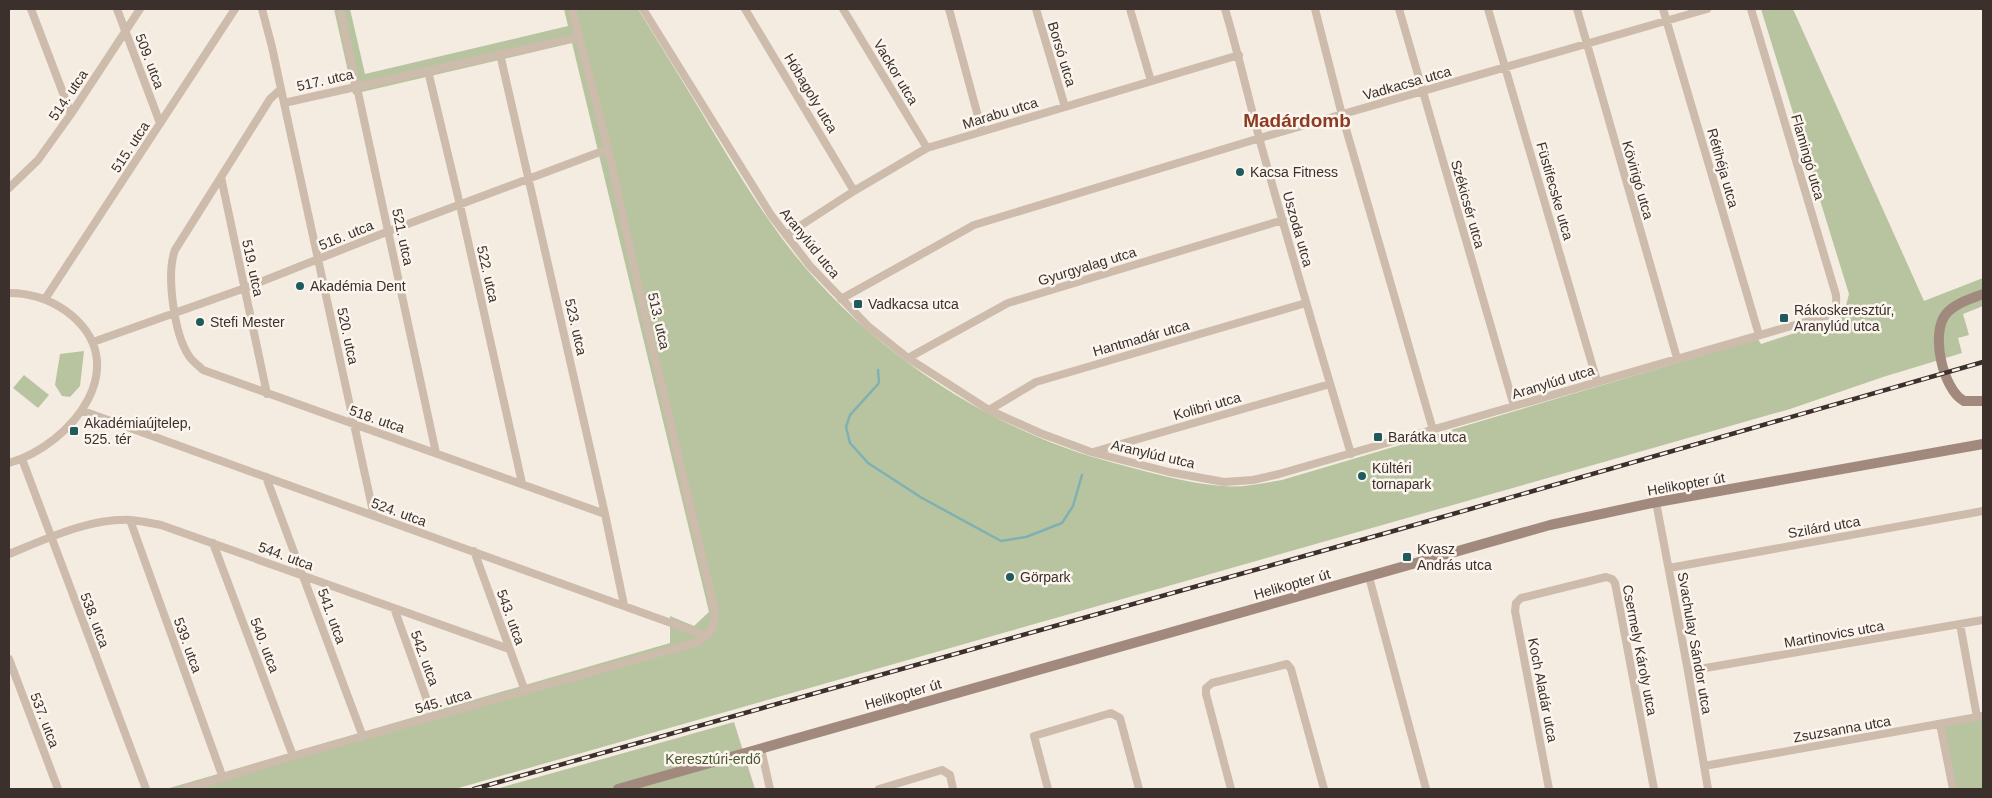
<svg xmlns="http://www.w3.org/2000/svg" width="1992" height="798" viewBox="0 0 1992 798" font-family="Helvetica,sans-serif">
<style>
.green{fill:#b8c4a0}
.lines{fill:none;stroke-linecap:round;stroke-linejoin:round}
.stream{stroke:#7fb0b2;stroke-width:2.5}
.street{stroke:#cdbbac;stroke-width:8}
.secondary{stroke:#a18a7d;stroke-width:10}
.rail-casing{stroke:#3b302b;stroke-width:4.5}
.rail{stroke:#fbf5ee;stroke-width:2.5;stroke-dasharray:8;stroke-linecap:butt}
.poi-dot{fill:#1f5a5e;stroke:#fbf5ee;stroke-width:2}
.labels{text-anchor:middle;stroke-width:5;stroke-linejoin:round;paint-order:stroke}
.street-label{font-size:14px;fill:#3b302b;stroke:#fbf5ee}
.poi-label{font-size:14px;fill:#3b302b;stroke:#fbf5ee;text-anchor:start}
.park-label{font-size:14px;fill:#4a5a2e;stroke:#fbf5ee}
.district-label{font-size:19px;font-weight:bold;fill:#8c3b22;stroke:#fbf5ee}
</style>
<rect width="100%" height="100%" fill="#f4ebe1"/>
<path class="green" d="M 334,9 L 350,9 L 365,74 L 568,26 L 564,9 L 638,9 C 665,53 692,96 718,140 C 738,173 758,206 781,237 C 859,343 986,430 1114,463 C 1149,472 1185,483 1222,486 C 1242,488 1262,483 1282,480 L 1758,339 L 1761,344 L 1834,320 L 1844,313 L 1849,294 L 1761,9 L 1793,9 L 1924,301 L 1983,278 L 1983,306 L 1963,314 L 1969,335 L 1958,338 L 1962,353 L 1883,377 L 1790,409 L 455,789 L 166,789 L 670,643 L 670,616 L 694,626 L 709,612 L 572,43 L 353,94 Z
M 84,351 L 80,386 L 70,397 L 62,396 L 55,385 L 60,354 Z
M 24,375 L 49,395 L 38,408 L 13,388 Z
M 1983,716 L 1983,789 L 1953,789 L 1940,724 Z
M 734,722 L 755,789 L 496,789 Z"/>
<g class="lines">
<path class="stream" d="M 878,370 L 879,383 L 850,415 L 846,427 L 850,443 L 868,463 L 922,498 L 1001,541 L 1026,537 L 1062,523 L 1073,506 L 1082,475"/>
<path class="street" d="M 31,9 L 71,114
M 117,9 L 160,123
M 262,9 L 272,47 L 281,89
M 340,9 L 436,453
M 643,9 L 771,215 L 810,266 L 868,326 L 908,358 L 989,410 L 1040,433 L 1091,452 L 1169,472 L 1224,482 L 1253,480 L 1279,474 L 1826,316 C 1836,310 1837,306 1836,295 L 1751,9
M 745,9 L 854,191
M 843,9 L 927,148
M 949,9 L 982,131
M 1036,9 L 1065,107
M 1130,9 L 1151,81
M 1225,9 C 1238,52 1248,97 1260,141 C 1289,246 1320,350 1351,454
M 1315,9 L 1342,115 L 1433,430
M 1399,9 L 1514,406
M 1488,9 L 1597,381
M 1577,9 L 1677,358
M 1663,9 L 1759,335
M 579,37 L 284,103 L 281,89 L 270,99 L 175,250 C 166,274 174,334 189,356 C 192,361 198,365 203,370 L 605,514
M 500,54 L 605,514 L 624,605
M 428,71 L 460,205 L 522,483
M 284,103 L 374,516
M 221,177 L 267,394
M 9,188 L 38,160 L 71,114 L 140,9
M 786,235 L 854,191 L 927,148 L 1239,55
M 9,293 C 29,293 49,299 66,311 C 137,363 73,444 9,463
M 45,299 L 235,9
M 841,299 L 974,225 L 1260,138 L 1707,9
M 93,342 L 245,288 L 389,231 L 608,149
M 908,358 L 1008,303 L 1283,220
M 989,410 L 1036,382 L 1306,303
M 83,411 L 707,636
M 1093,452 L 1330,384
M 22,459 L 146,789
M 266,477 L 363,737
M 1656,502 L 1688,671 L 1708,789
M 130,520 L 223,778
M 213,543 L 293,756
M 474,551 L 525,691
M 9,554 C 46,539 89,518 131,520 C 141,521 151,523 161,525 L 509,649
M 1669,568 L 1983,511
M 1369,577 L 1426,789
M 394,608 L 433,717
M 1960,624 L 1977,717
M 9,659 L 58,789
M 1688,671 L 1983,620
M 1940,724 L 1953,789
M 761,749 L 770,789
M 1704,766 L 1983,716
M 186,789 L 293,756 L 695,643 C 713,634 716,625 714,607 L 643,307 L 609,153 L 572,9
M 879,789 L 942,770 L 950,775 L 953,789
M 1048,789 L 1034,736 L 1111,713 L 1120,718 L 1139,789
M 1231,789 L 1206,694 L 1206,688 L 1212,683 L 1287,664 L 1291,669 L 1324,789
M 1549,789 L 1515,611 L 1516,603 L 1521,598 L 1606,577 L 1612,579 L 1615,583 L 1654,789"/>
<path class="secondary" d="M 1983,294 C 1971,299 1955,303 1946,314 C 1930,333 1943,390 1964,401 L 1983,401
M 618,789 L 1550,525 L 1652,503 L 1983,444"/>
<g class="rail-casing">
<path id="rail" d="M 474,789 L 1397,530 L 1983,362"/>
</g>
<use href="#rail" class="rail"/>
</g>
<g class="poi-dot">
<circle cx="1240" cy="172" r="5"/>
<circle cx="300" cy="286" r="5"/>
<rect x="853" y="299" width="10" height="10" rx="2.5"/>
<rect x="1779" y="313" width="10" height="10" rx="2.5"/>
<circle cx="200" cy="322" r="5"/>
<rect x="69" y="426" width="10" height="10" rx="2.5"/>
<rect x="1373" y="432" width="10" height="10" rx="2.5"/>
<circle cx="1362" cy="476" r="5"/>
<rect x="1402" y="552" width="10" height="10" rx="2.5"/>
<circle cx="1010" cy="577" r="5"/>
</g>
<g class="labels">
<g class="street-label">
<text transform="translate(1062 54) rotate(73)" y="5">Borsó utca</text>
<text transform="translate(150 61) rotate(69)" y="5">509. utca</text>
<text transform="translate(896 72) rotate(59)" y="5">Vackor utca</text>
<text transform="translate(325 80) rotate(-13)" y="5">517. utca</text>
<text transform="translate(1407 83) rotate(-16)" y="5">Vadkacsa utca</text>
<text transform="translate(811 93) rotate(59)" y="5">Hóbagoly utca</text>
<text transform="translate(68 95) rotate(-56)" y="5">514. utca</text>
<text transform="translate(1000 113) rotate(-17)" y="5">Marabu utca</text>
<text transform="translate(130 147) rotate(-57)" y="5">515. utca</text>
<text transform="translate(1808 157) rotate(74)" y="5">Flamingó utca</text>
<text transform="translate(1723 168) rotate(74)" y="5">Rétihéja utca</text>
<text transform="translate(1638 180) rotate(74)" y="5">Kövirigó utca</text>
<text transform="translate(1555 191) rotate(74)" y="5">Füstifecske utca</text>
<text transform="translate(1468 204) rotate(74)" y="5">Székicsér utca</text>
<text transform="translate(1298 229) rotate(74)" y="5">Uszoda utca</text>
<text transform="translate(346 235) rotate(-22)" y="5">516. utca</text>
<text transform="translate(403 237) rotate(78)" y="5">521. utca</text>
<text transform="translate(810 243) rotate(51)" y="5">Aranylúd utca</text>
<text transform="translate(1087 266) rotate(-17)" y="5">Gyurgyalag utca</text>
<text transform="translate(253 268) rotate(78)" y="5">519. utca</text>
<text transform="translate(488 274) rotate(77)" y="5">522. utca</text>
<text transform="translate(659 321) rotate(77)" y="5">513. utca</text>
<text transform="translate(576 327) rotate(77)" y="5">523. utca</text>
<text transform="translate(348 336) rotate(78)" y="5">520. utca</text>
<text transform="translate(1141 338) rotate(-16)" y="5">Hantmadár utca</text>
<text transform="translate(1553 382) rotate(-17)" y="5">Aranylúd utca</text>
<text transform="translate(1207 406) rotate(-16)" y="5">Kolibri utca</text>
<text transform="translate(377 419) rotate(19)" y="5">518. utca</text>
<text transform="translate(1153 454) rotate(13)" y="5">Aranylúd utca</text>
<text transform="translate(1686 484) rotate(-10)" y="5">Helikopter út</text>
<text transform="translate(399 512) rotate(20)" y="5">524. utca</text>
<text transform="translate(1824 527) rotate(-10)" y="5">Szilárd utca</text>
<text transform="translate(286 556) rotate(20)" y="5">544. utca</text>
<text transform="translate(1292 584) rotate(-16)" y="5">Helikopter út</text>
<text transform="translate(332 616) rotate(70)" y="5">541. utca</text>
<text transform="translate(511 617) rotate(70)" y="5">543. utca</text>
<text transform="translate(95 620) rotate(69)" y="5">538. utca</text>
<text transform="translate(1834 634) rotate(-10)" y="5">Martinovics utca</text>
<text transform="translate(1695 643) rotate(80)" y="5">Svachulay Sándor utca</text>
<text transform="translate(188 645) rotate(70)" y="5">539. utca</text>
<text transform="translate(265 645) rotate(69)" y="5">540. utca</text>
<text transform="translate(1640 650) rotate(79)" y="5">Csermely Károly utca</text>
<text transform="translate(425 658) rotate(70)" y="5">542. utca</text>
<text transform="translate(1543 690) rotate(79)" y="5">Koch Aladár utca</text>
<text transform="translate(903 694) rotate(-16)" y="5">Helikopter út</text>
<text transform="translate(443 701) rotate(-16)" y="5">545. utca</text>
<text transform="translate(45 720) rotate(69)" y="5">537. utca</text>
<text transform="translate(1842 729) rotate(-10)" y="5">Zsuzsanna utca</text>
</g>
<g class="poi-label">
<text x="1250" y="177">Kacsa Fitness</text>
<text x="310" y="291">Akadémia Dent</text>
<text x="868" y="309">Vadkacsa utca</text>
<text x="1794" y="315">Rákoskeresztúr,<tspan x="1794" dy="16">Aranylúd utca</tspan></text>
<text x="210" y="327">Stefi Mester</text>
<text x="84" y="428">Akadémiaújtelep,<tspan x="84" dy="16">525. tér</tspan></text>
<text x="1388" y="442">Barátka utca</text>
<text x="1372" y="473">Kültéri<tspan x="1372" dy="16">tornapark</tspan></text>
<text x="1417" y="554">Kvasz<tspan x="1417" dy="16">András utca</tspan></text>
<text x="1020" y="582">Görpark</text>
</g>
<g class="park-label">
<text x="713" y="764">Keresztúri-erdő</text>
</g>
<g class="district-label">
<text x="1297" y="127">Madárdomb</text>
</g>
</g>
<rect width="1992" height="798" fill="none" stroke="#3b302b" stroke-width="20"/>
</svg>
